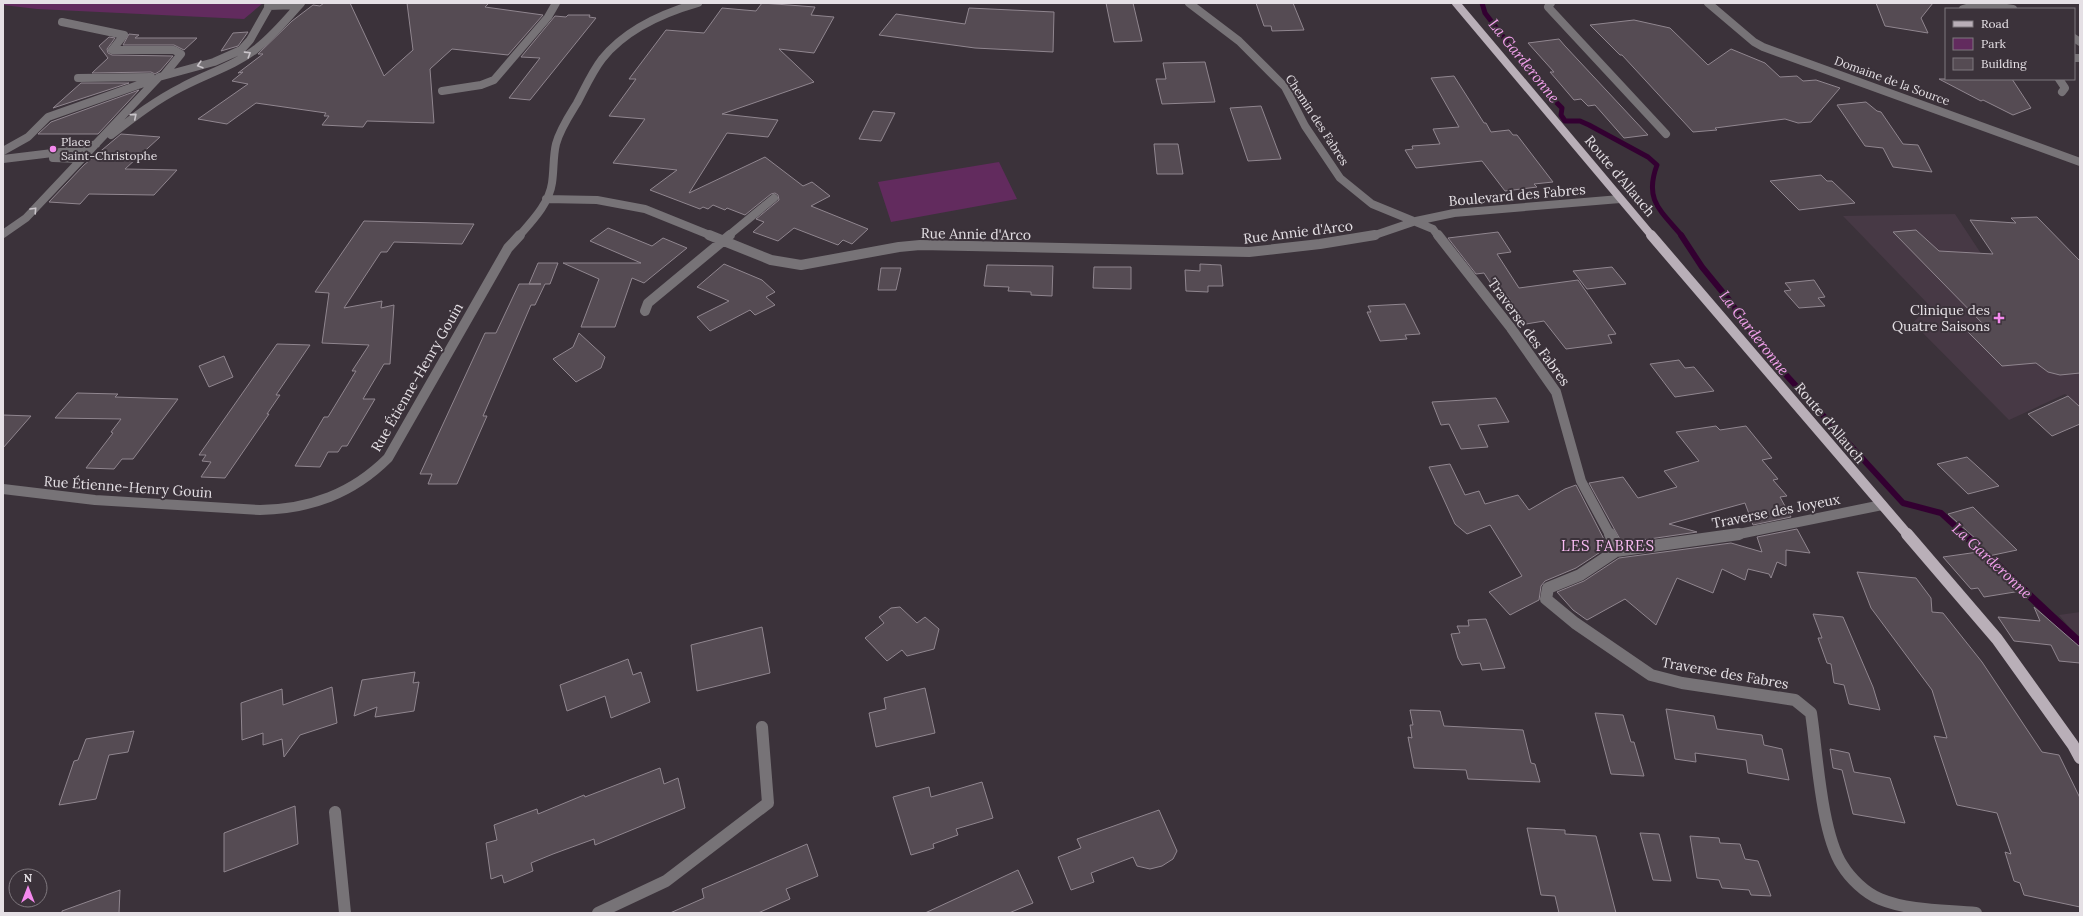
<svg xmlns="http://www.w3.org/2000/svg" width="2083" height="916" viewBox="0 0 2083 916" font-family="Lora,serif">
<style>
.built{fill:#473945}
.green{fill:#622b5e}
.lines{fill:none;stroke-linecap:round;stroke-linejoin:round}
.stream-far2{stroke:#330031;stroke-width:5}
.stream-far1{stroke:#330031;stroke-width:6}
.stream{stroke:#330031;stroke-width:8}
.building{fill:#554b53;stroke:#90868f}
.minor-far2{stroke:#777377;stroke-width:8}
.minor-far1{stroke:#777377;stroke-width:10}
.minor{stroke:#777377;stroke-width:12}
.major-far2{stroke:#b9afb8;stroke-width:8}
.major-far1{stroke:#b9afb8;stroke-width:10}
.major{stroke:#b9afb8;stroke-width:12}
.oneway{stroke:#cac5ca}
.poi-dot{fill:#f589ee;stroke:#3b323a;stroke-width:1.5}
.labels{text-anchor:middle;stroke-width:4;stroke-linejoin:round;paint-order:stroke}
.far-street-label{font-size:12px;fill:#e5e0e5;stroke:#3b323a}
.far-poi-label{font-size:12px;fill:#e5e0e5;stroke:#3b323a;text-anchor:start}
.street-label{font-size:14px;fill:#e5e0e5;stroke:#3b323a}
.poi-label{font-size:14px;fill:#e5e0e5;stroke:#3b323a;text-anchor:end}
.water-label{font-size:15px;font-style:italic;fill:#f3a1ed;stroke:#3b323a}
.neighbourhood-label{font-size:15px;letter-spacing:1px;fill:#f9bcf3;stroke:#3b323a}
</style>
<rect width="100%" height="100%" fill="#3b323a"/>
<path class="built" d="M 1955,214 L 2011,299 L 2080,313 L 2080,407 L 2065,394 L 2009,420 L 1913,323 L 1929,305 L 1843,216 Z
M 2080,612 L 2080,640 L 2059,615 Z"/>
<path class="green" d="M 3,3 L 263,3 L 244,19 L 37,9 L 3,5 Z
M 999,162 L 1017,199 L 891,222 L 878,182 Z"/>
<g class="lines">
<path class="stream-far2" d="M 1482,3 L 1485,13 L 1544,90 L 1562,108 L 1561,115 L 1565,121 L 1580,121 L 1589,125 L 1648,157 L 1657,165 C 1644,200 1660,210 1682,236"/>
<path class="stream-far1" d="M 1681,235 L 1702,267 L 1729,300 L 1766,353 L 1903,503 L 1941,513 L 1965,535"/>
<path class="stream" d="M 1964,534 L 2080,643"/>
</g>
<path class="building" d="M 324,3 L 350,3 L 384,76 L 413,50 L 407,3 L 489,3 L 485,7 L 543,15 L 508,55 L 452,49 L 430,69 L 434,123 L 367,121 L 363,127 L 322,125 L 329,116 L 324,116 L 326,113 L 256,103 L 227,124 L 198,119 L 248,84 L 232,81 L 243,72 L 238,73 L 263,54 L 258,54 L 292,21 L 313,5 L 320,6 Z
M 762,3 L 815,7 L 811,15 L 834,17 L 814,53 L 779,49 L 814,82 L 722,114 L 778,120 L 768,137 L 727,133 L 689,193 L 765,157 L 803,186 L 812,182 L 830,196 L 811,206 L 868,229 L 852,244 L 843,240 L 838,245 L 794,228 L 778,241 L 753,232 L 764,222 L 756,219 L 779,200 L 778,195 L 775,193 L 771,194 L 745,215 L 727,208 L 725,210 L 713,205 L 708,209 L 703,207 L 700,209 L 650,190 L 677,170 L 613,163 L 645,119 L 609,116 L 636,79 L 629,79 L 666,30 L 704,33 L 722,8 L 756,11 Z
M 1106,3 L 1133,3 L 1142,41 L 1114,42 Z
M 1256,3 L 1293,3 L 1304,30 L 1272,31 L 1271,26 L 1264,26 Z
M 1876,3 L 1933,3 L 1921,18 L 1928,33 L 1885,26 Z
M 969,8 L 1054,12 L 1053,52 L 975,48 L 879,35 L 896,14 L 965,24 Z
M 568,15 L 590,15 L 589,17 L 596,18 L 530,100 L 509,98 L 540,58 L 521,57 L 555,16 L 566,17 Z
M 1634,20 L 1670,28 L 1708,65 L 1731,49 L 1765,63 L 1780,77 L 1797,76 L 1803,81 L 1816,80 L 1840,88 L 1811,122 L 1798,123 L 1785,119 L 1715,128 L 1717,130 L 1693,132 L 1622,55 L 1620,55 L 1590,25 Z
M 248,32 L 238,46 L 221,51 L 233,33 Z
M 129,34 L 139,35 L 135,38 L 197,38 L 184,50 L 174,45 L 123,45 Z
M 109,37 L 115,38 L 107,49 L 108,53 L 112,55 L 173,56 L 160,71 L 155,74 L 151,72 L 92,73 L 108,58 L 99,46 Z
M 1559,39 L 1565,46 L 1648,135 L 1624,138 L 1595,105 L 1588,106 L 1581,99 L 1574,100 L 1550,72 L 1554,72 L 1528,43 Z
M 1205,62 L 1215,102 L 1162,104 L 1156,79 L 1166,79 L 1163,63 Z
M 1454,76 L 1484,123 L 1486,123 L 1491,132 L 1509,130 L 1513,135 L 1517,135 L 1553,182 L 1534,184 L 1537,187 L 1505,191 L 1482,161 L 1416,168 L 1405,150 L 1413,149 L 1412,146 L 1440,144 L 1433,129 L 1459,127 L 1431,78 Z
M 1939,79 L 2012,79 L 2031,108 L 2013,115 L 1983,100 L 1981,101 Z
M 81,83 L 129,83 L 53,108 Z
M 139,90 L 98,134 L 38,134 L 51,122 Z
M 1866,102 L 1877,111 L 1881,112 L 1903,144 L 1918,145 L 1932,172 L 1893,167 L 1883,148 L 1865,146 L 1837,105 Z
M 1261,106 L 1281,159 L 1248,161 L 1230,108 Z
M 873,111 L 895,113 L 881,141 L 859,139 Z
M 121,134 L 160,137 L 125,169 L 177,170 L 154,195 L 89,194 L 80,204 L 49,202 L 84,165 Z
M 1154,144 L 1178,144 L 1183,174 L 1157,174 Z
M 1821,175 L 1827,181 L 1832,181 L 1855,203 L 1799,210 L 1770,181 Z
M 2037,217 L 2080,261 L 2080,373 L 2060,375 L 2048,372 L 2036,363 L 2002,366 L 1963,327 L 1985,326 L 1893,232 L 1916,230 L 1939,251 L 1993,254 L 1970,220 L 2016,223 L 2011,218 Z
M 364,221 L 474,224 L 462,244 L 394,242 L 387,252 L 381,252 L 344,308 L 382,301 L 381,308 L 394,305 L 390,364 L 384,364 L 363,399 L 375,399 L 347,446 L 342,446 L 338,452 L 328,452 L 320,467 L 295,466 L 324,417 L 328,417 L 356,371 L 352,371 L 369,345 L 322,343 L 329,293 L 315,292 Z
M 608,228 L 652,246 L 663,238 L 687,248 L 644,283 L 632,278 L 615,327 L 581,327 L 599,279 L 563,263 L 641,263 L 590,241 Z
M 1498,232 L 1511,252 L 1497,254 L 1519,288 L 1578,280 L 1616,334 L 1608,335 L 1612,343 L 1566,349 L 1544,321 L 1526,324 L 1507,295 L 1499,296 L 1484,273 L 1476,274 L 1448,238 Z
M 538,263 L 558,263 L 550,284 L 545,284 L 535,305 L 531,305 L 483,416 L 487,416 L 457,484 L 428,484 L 432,474 L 420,474 L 485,333 L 496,333 L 519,284 L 541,284 L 529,284 Z
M 724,264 L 762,280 L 775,292 L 766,297 L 775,305 L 755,315 L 750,310 L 710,331 L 697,317 L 729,301 L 697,287 Z
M 1200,264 L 1221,265 L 1223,286 L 1208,286 L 1208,292 L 1186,291 L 1185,270 L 1200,271 Z
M 987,265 L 1053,266 L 1052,296 L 1031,295 L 1031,292 L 1008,291 L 1009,287 L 984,286 Z
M 1094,267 L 1131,267 L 1131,289 L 1093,288 Z
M 1612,267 L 1626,284 L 1587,289 L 1573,271 Z
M 881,268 L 901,268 L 896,290 L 878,290 Z
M 1814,280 L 1825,297 L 1818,298 L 1825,306 L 1799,308 L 1784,291 L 1791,290 L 1785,283 Z
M 1405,304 L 1420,334 L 1405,335 L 1407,339 L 1380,341 L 1367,312 L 1371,312 L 1368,306 Z
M 579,333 L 605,357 L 601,368 L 576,382 L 553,359 L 573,347 Z
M 277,344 L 310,345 L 276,395 L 280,395 L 267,414 L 269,414 L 225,478 L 201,477 L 211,462 L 202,461 L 206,455 L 199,455 Z
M 224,356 L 233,377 L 209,387 L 199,366 Z
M 1679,360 L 1685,368 L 1694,367 L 1714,391 L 1675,397 L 1650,364 Z
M 77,393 L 118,394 L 115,397 L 178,399 L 133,459 L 122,459 L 114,469 L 86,468 L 113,433 L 111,432 L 121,419 L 55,418 Z
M 2068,396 L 2080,407 L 2080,424 L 2052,436 L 2028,414 Z
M 1496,398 L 1509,422 L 1478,425 L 1488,447 L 1461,449 L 1449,424 L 1441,425 L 1432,402 Z
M 3,415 L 31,416 L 3,448 Z
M 1716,426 L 1720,430 L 1746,426 L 1772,458 L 1762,460 L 1778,479 L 1773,480 L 1787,496 L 1780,497 L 1791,517 L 1753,525 L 1745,503 L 1669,524 L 1697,532 L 1622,543 L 1589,483 L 1623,477 L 1638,498 L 1677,487 L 1664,471 L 1699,461 L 1676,432 Z
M 1967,457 L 1999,486 L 1968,494 L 1937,464 Z
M 1450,464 L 1465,495 L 1479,491 L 1485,504 L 1518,495 L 1529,510 L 1565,489 L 1576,485 L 1608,547 L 1576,568 L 1545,581 L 1541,586 L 1539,600 L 1510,615 L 1489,592 L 1522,576 L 1490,525 L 1467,534 L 1455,524 L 1429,467 Z
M 1973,507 L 2017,550 L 1984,557 L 2021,591 L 1984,597 L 1978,588 L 1971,589 L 1943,557 L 1978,552 L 1968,542 L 1977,540 L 1948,514 Z
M 1797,529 L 1810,553 L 1786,550 L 1786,566 L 1777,562 L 1771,578 L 1769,574 L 1748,569 L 1745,580 L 1722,569 L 1713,593 L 1677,578 L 1656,625 L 1625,599 L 1587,620 L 1573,610 L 1557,592 L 1584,581 L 1619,558 L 1731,543 L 1762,552 L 1757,537 Z
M 1857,572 L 1916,578 L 1931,598 L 1932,612 L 1943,613 L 1982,662 L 2042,752 L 2059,755 L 2080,798 L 2080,907 L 2024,895 L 2020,883 L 2014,881 L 2005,852 L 2011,854 L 1997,813 L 1957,805 L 1934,736 L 1947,738 L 1932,690 L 1871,608 Z
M 900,607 L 917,623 L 925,617 L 939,629 L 934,649 L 907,656 L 902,650 L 887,661 L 865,638 L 884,623 L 879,617 L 891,608 Z
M 2034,607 L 2080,647 L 2080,663 L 2059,661 L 2051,645 L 2014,641 L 1998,617 L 2040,621 Z
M 1813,614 L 1843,617 L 1873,687 L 1880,710 L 1849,704 L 1844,685 L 1834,683 L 1831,664 L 1827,663 L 1818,638 L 1822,638 Z
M 1486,619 L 1505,668 L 1482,670 L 1480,663 L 1462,665 L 1458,658 L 1451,634 L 1460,633 L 1457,626 L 1469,626 L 1468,620 Z
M 762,627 L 770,673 L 697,691 L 691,645 Z
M 628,659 L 633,675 L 641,672 L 650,702 L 611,718 L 605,696 L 567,711 L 560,685 Z
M 415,672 L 413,683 L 419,682 L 414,711 L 375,717 L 377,707 L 354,716 L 362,680 Z
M 332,687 L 337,723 L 300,735 L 284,757 L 282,739 L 263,745 L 263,733 L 242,740 L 241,703 L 282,689 L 283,705 Z
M 925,688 L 935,733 L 876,747 L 869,713 L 886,709 L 884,698 Z
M 1666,709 L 1714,716 L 1717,729 L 1762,735 L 1764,745 L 1782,749 L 1789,780 L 1748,773 L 1746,760 L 1695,753 L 1696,762 L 1675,759 Z
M 1410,710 L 1440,711 L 1444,726 L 1523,730 L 1531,763 L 1535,764 L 1540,782 L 1468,779 L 1466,770 L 1414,768 L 1408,737 L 1412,738 L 1410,725 L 1413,725 Z
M 1595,713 L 1623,715 L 1631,742 L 1634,742 L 1644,776 L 1611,774 Z
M 134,731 L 128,752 L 109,755 L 96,799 L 59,805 L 74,761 L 78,760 L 86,739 Z
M 1830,749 L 1849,753 L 1854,772 L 1890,778 L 1905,823 L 1853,814 L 1842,770 L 1833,768 Z
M 660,768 L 664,784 L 678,778 L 685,808 L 595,845 L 594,839 L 553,854 L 531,863 L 533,871 L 504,883 L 502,875 L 491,879 L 486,843 L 497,840 L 494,825 L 537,809 L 538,814 L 584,795 L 585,797 Z
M 982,782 L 993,818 L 956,829 L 958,835 L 933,844 L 934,848 L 911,855 L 893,797 L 929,787 L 931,797 Z
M 295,806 L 298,844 L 224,872 L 224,833 Z
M 1159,810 L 1177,851 L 1173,859 L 1162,866 L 1150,869 L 1137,866 L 1133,857 L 1091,873 L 1094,882 L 1071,890 L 1058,857 L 1081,848 L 1077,839 Z
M 1527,828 L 1565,830 L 1565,834 L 1596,836 L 1616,913 L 1559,913 L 1555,896 L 1541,895 Z
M 1640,833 L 1659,834 L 1671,881 L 1653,880 Z
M 1690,836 L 1719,838 L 1720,843 L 1740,844 L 1745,859 L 1758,861 L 1771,896 L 1751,895 L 1749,890 L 1722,888 L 1719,880 L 1697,878 Z
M 807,844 L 818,876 L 786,889 L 790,899 L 758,913 L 670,913 L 704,898 L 702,889 Z
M 1018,870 L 1033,903 L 1009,913 L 925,913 Z
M 120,890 L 119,913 L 62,913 L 62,911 Z"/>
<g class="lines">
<path class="minor-far2" d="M 1189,3 L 1239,41 L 1285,87 L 1305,126 L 1340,178 L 1372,204 L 1433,229 L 1438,236
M 1551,3 L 1548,7 L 1666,134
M 1708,3 L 1754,42 L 1763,47 L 2080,162
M 268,6 L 298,5
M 1963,9 L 1980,4 L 2013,9
M 62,22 L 124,35 L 112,50 L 174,50 L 181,54 L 164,75
M 2074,38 L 2080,42
M 2074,58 L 2080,58
M 78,78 L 151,77
M 2059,79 L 2065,88 L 2062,92
M 442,91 L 481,85 L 494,80 L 548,17 L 556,3
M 111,135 C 134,117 156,100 182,87 C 206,74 234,66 256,49 C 273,36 287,19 301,3
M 3,151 L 28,137 L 48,117 L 155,79
M 53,158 L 81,159
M 3,159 L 69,151 L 96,144
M 546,199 L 597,200 L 645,209 L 712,236
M 3,234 L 26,218 L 159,77 L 214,62 L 241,50 L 250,40 L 271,3
M 519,236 C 532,221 549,204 552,183 C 554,170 553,156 556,144 C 560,129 569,116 577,103 C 585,88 592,72 602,59 C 626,29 663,13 698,3
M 728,236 L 774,198
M 1372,236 L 1416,221 L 1454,213 L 1620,199"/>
<path class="minor-far1" d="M 709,235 L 771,260 L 801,265 L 899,247 L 920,245 L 1249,252 L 1320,244 L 1375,235
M 1438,235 L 1511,328 L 1556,392 L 1581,481 L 1610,535
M 645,311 L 648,303 L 730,235
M 3,489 L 95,500 L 260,510 C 310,509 352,494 388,458 L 508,248 L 520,235
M 1734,535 L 1882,505"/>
<path class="minor" d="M 1610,534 L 1615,544 L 1616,551 L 1580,575 L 1548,588 L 1546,599 L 1575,623 L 1651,675 L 1682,683 L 1795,700 L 1811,713 C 1817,752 1821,832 1842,865 C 1850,878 1865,893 1880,899 C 1909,911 1945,910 1976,913
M 1616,551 L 1739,534
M 335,812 L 345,913
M 598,913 L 666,881 L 768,803 L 762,727"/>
<path class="major-far2" d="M 1456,3 L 1652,236"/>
<path class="major-far1" d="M 1651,235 L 1908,535"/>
<path class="major" d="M 1907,534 L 1997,639 L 2073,745 L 2080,758"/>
</g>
<defs><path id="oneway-chevron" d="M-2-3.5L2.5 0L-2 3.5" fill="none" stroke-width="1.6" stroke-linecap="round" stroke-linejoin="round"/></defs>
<g class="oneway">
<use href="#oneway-chevron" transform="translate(248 54) rotate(-32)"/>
<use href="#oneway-chevron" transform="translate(200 65) rotate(164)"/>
<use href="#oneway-chevron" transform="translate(134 116) rotate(-40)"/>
<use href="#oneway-chevron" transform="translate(34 210) rotate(-47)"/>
</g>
<g class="poi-dot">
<circle cx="53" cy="149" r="4"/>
<path d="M1997 312h4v4h4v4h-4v4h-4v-4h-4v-4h4z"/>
</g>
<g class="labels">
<g class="far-street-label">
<text transform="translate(1892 81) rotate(20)" y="4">Domaine de la Source</text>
<text transform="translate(1317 120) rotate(57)" y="4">Chemin des Fabres</text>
</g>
<g class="far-poi-label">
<text x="61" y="146">Place<tspan x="61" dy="14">Saint-Christophe</tspan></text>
</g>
<g class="street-label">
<text transform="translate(1620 176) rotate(50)" y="5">Route d'Allauch</text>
<text transform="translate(1517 195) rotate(-5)" y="5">Boulevard des Fabres</text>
<text transform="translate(1298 232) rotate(-7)" y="5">Rue Annie d'Arco</text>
<text transform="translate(976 234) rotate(1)" y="5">Rue Annie d'Arco</text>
<text transform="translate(1529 332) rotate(54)" y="5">Traverse des Fabres</text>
<text transform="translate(417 377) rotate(-60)" y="5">Rue Étienne-Henry Gouin</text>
<text transform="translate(1830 423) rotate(50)" y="5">Route d'Allauch</text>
<text transform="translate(128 487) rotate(4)" y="5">Rue Étienne-Henry Gouin</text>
<text transform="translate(1776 511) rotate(-11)" y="5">Traverse des Joyeux</text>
<text transform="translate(1725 673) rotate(10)" y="5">Traverse des Fabres</text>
</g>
<g class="poi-label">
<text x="1990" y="315">Clinique des<tspan x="1990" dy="16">Quatre Saisons</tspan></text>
</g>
<g class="water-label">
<text transform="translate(1524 61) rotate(51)" y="5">La Garderonne</text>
<text transform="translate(1754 333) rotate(52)" y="5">La Garderonne</text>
<text transform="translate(1992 561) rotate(43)" y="5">La Garderonne</text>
</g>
<g class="neighbourhood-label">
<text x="1608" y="551">LES FABRES</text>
</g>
</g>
<rect width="2083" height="916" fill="none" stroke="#e5e0e5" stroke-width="8"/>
<rect x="1945" y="8" width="130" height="72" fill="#3b323a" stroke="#7f787e"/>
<rect x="1953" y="21" width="20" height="6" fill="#b9afb8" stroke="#7f787e"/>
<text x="1981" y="28" font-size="12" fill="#e5e0e5">Road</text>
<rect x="1953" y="38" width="20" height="12" fill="#622b5e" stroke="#7f787e"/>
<text x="1981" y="48" font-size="12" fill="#e5e0e5">Park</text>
<rect x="1953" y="58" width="20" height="12" fill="#554b53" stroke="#7f787e"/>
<text x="1981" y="68" font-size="12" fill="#e5e0e5">Building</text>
<g transform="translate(28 888)"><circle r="19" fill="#3b323a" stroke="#7f787e"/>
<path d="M0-3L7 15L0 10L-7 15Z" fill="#f589ee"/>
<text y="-6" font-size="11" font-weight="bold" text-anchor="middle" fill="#e5e0e5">N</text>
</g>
</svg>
